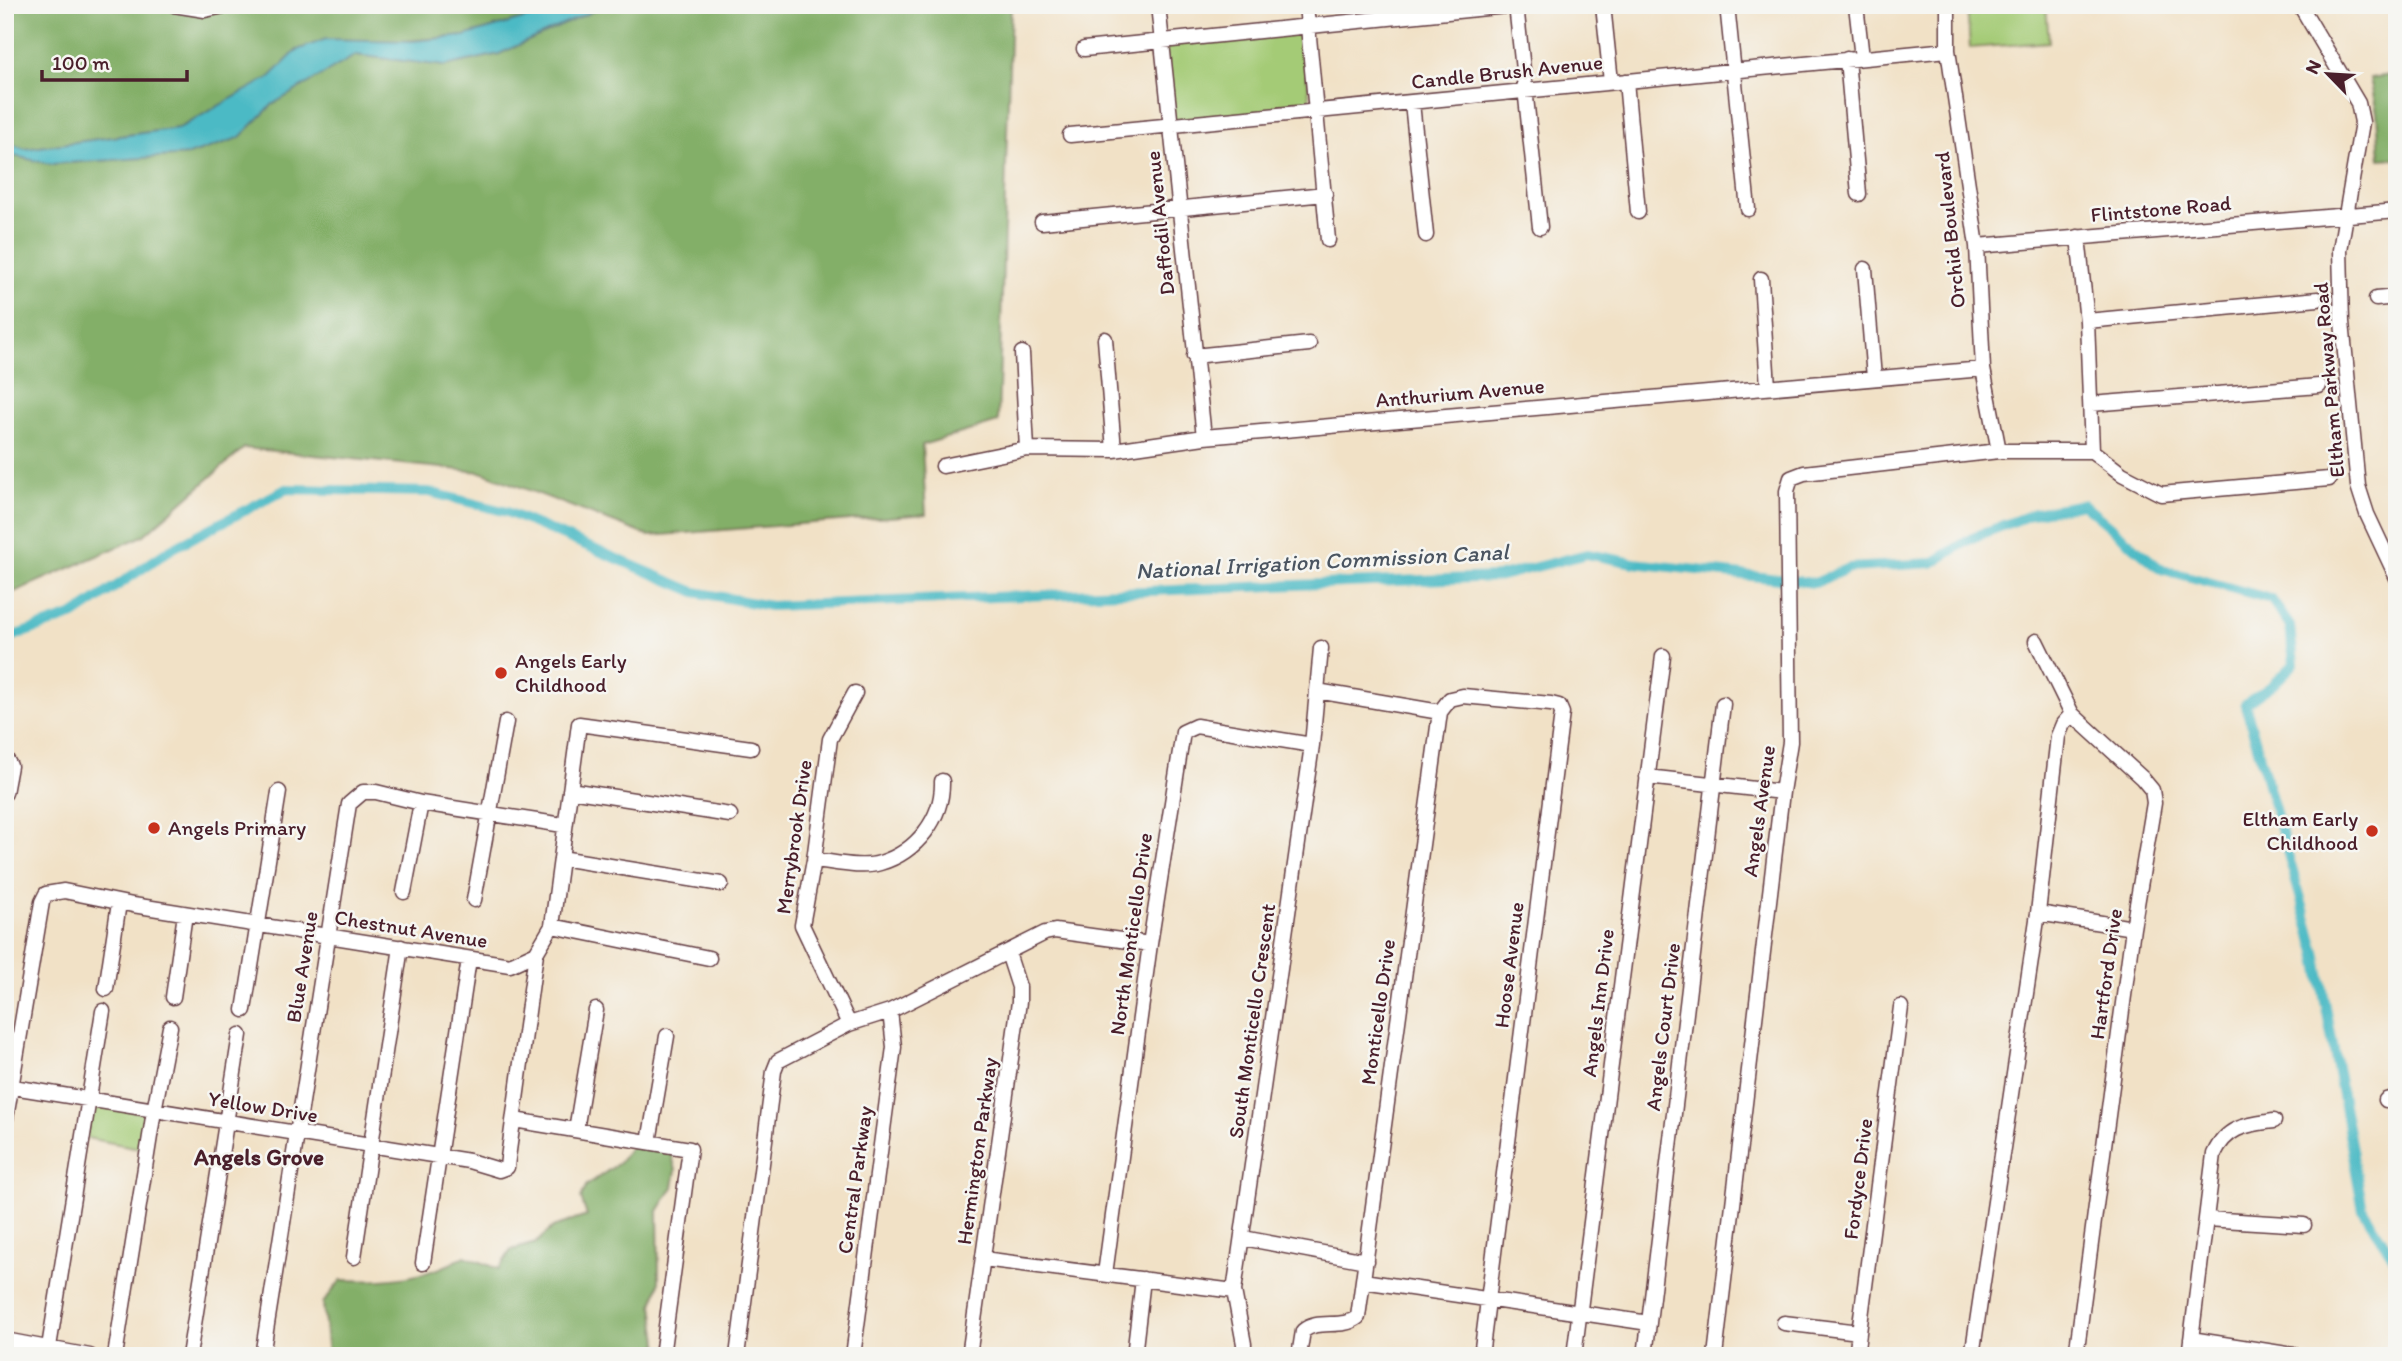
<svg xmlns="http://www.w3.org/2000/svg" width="2402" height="1361" viewBox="0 0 2402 1361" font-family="Itim,sans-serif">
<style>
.green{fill:#a4cb76;stroke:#777550;stroke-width:2}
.forest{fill:#83af67;stroke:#666749;stroke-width:2}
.water{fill:#4cbac5;stroke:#4b6c78;stroke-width:2}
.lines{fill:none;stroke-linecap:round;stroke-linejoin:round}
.canal{stroke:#4cbac5;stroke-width:10}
.minor-casing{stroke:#633c42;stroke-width:17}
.minor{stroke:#fff;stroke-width:14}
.poi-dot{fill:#c8321e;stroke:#f6f6f2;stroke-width:2.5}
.labels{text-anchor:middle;stroke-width:5;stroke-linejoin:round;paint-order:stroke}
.street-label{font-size:21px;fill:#4a1f2b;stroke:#f6f6f2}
.poi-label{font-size:21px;fill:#4a1f2b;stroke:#f6f6f2;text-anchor:start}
.water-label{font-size:23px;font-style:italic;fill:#4b5561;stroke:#f6f6f2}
.neighbourhood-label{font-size:23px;font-weight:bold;fill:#4a1f2b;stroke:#f6f6f2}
</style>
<rect width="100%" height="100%" fill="#f6f6f2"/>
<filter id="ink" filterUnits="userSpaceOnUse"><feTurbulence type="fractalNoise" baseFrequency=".0143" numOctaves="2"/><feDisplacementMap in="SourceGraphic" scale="14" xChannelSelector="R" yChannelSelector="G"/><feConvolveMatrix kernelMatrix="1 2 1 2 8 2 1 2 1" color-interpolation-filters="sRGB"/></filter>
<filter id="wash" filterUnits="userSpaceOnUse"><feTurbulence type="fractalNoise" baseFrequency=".00686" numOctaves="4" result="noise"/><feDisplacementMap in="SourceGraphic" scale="28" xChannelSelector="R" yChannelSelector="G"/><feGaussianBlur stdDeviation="1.57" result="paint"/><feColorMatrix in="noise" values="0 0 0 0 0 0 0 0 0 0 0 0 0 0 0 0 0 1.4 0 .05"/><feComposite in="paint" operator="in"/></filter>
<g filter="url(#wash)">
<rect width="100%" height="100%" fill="#f1e1c6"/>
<path class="green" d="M 1993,5 L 2046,5 L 2049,42 L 1970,48 L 1967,7 Z
M 1302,32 L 1311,109 L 1168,123 L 1160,44 Z
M 92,1104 L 151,1114 L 145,1149 L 86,1138 Z"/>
<path class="forest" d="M 5,5 L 571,5 L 464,36 L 297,50 L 271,77 L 179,128 L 25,149 L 5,142 Z
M 606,5 L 1011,5 L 998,422 L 922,445 L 926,514 L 649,536 L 481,472 L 244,448 L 143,536 L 5,596 L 5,154 L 51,164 L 188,155 L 239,138 L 273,104 L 356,55 L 445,66 L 499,54 Z
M 2397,74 L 2397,158 L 2380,159 L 2377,113 L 2370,78 Z
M 639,1136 L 671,1153 L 676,1170 L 673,1187 L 658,1211 L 659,1283 L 653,1305 L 660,1356 L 328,1356 L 323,1303 L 341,1280 C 384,1282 428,1279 465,1256 L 499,1269 L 511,1250 L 536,1243 L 553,1227 L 587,1216 L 581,1198 L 586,1186 L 619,1163 Z"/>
<path class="water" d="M 571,5 L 606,5 L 499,54 L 445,66 L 356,55 L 273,104 L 239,138 L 188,155 L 51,164 L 5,154 L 5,142 L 25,149 L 179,128 L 270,77 L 297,50 L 326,39 L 412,41 L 464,36 Z"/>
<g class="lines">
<path class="canal" d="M 5,639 L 74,615 L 171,549 L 286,489 L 429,492 L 507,512 L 695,592 L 770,606 L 1497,577 L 1587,554 L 1634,563 L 1815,583 L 1849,568 L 1932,563 L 1974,537 L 2035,513 L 2083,504 L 2161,569 L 2271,599 L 2290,626 L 2294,664 L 2274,684 L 2245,704 L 2316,952 L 2363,1210 L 2397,1263"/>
</g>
</g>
<g filter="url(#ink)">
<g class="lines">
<g class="minor-casing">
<path id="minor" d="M 174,5 L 205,10 L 229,5
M 1158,5 L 1204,437
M 1306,5 L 1328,240
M 1603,5 L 1611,82
M 1727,5 L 1748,209
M 1856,5 L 1862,58
M 1948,5 L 1948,50 L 1977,246 L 1983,369 L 1999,451
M 2300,5 L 2358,103 L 2362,122 L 2340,250 L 2342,322 L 2358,486 L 2367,514 L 2397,578
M 1084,49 L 1516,5 L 1540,227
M 1847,59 L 1859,194
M 1626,81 L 1638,212
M 1412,103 L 1426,235
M 1070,135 L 1948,50
M 1042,222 L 1325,194
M 2078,237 L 2087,321 L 2092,451
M 1977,246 L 2397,211
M 1865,269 L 1874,378
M 1761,279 L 1768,387
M 2376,299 L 2397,297
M 2087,321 L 2318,299
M 1105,339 L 1114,450
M 1022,353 L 1027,449
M 1194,356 L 1309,344
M 2091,404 L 2319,386
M 943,466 L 1027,449 L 1114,450 L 1204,437 L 1983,369
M 2036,641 L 2072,714 L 2142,778 L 2152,790 L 2154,803 L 2133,928 L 2076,1356
M 1317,691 L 1440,712
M 1440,712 L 1450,699 L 1463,696 L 1551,704 L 1559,706 L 1562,713 L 1481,1356
M 5,757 L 10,766 L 5,793
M 1647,777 L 1782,792
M 570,790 L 730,815
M 561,858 L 721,884
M 814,860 C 834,862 861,869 880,863 C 917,852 943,818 942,781
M 404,892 L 421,803
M 474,900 L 506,722
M 2038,913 L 2133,928
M 552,926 L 709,958
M 106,989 L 119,903
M 173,997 L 185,914
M 244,1010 L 279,792
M 849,1024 L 802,925 L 814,860 L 830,739 L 855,693
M 13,1087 L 469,1161 L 499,1170 L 507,1167 L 508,1158 L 536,953
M 2386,1100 L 2397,1097
M 514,1120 L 690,1149 L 662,1356
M 5,1124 L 42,902 L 46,894 L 64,891 L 133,905 L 510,965 L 536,953 L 552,926 L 579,724 L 751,748
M 576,1130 L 596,1010
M 649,1142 L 667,1036
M 2206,1219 L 2304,1225
M 1243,1238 L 1366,1261
M 354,1257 L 401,947
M 983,1259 L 1234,1291
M 423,1263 L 469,959
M 1105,1274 L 1150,944 L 1183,732 L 1196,726 L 1312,745
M 1363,1281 L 1649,1323
M 1784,1323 L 1859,1332
M 2191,1339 L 2300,1356
M 5,1340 L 90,1356
M 49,1347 L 103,1011
M 115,1356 L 154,1111 L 170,1027
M 189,1356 L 240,1035
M 262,1356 L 349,804 L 363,792 L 376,792 L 421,803 L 563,825
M 737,1356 L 774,1071 L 778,1061 L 849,1024 L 890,1011 L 1045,933 L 1055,931 L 1150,944
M 853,1356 L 894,1047 L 890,1011
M 969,1356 L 1019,1002 L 1019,987 L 1008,953
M 1134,1356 L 1143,1279
M 1243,1356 L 1244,1344 L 1234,1291 L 1312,745 L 1321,648
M 1299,1356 L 1303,1331 C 1318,1318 1342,1330 1358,1317 L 1440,712
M 1574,1356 L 1663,656
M 1645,1356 L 1723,704
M 1715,1356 L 1782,792 L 1790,742 L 1787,491 L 1791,478 L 1804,473 L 1999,451 L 2092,451 L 2122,474 L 2161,494 L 2329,479
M 1856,1356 L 1901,1007
M 1972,1356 L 2038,913 L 2058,736 L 2063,724 L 2072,714
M 2189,1356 L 2214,1154 C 2227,1126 2246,1125 2274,1121"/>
</g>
<use href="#minor" class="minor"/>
</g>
</g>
<g class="poi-dot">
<circle cx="501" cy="673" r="7"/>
<circle cx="154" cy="828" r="7"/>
<circle cx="2372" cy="831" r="7"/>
</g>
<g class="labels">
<g class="street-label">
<text transform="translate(1507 72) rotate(-6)" y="7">Candle Brush Avenue</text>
<text transform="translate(2161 209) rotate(-5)" y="7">Flintstone Road</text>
<text transform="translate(1160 223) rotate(-96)" y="7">Daffodil Avenue</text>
<text transform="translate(1950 230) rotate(-96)" y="7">Orchid Boulevard</text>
<text transform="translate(2329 380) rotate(-95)" y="7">Eltham Parkway Road</text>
<text transform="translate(1460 393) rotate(-5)" y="7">Anthurium Avenue</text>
<text transform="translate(1759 811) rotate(-82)" y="7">Angels Avenue</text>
<text transform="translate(794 837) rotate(-82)" y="7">Merrybrook Drive</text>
<text transform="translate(411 929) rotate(9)" y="7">Chestnut Avenue</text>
<text transform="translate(1131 934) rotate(-82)" y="7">North Monticello Drive</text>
<text transform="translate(1509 965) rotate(-83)" y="7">Hoose Avenue</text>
<text transform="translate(302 967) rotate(-81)" y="7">Blue Avenue</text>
<text transform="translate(2106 974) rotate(-82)" y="7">Hartford Drive</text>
<text transform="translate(1598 1003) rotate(-83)" y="7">Angels Inn Drive</text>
<text transform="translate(1378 1012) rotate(-82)" y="7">Monticello Drive</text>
<text transform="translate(1252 1021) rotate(-82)" y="7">South Monticello Crescent</text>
<text transform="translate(1663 1027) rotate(-83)" y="7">Angels Court Drive</text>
<text transform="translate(263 1107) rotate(9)" y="7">Yellow Drive</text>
<text transform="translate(977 1151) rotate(-82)" y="7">Hermington Parkway</text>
<text transform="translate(1858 1179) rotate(-83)" y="7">Fordyce Drive</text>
<text transform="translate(855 1180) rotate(-82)" y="7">Central Parkway</text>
</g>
<g class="poi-label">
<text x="515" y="668">Angels Early<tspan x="515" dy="24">Childhood</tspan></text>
<text x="2358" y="826" text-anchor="end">Eltham Early<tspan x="2358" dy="24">Childhood</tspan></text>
<text x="168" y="835">Angels Primary</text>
</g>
<g class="water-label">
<text transform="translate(1322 561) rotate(-3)" y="8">National Irrigation Commission Canal</text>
</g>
<g class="neighbourhood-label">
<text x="259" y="1165">Angels Grove</text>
</g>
</g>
<rect width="2402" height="1361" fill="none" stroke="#f6f6f2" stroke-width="28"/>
<g transform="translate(2328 74) rotate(295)" stroke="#f6f6f2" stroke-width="5" paint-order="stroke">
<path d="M0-5L12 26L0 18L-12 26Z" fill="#4a1f2b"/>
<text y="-10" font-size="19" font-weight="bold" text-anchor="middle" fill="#4a1f2b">N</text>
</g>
<path d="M42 70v10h145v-10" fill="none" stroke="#4a1f2b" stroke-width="3.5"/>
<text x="52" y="70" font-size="21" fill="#4a1f2b" stroke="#f6f6f2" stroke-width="5" paint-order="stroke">100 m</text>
</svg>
